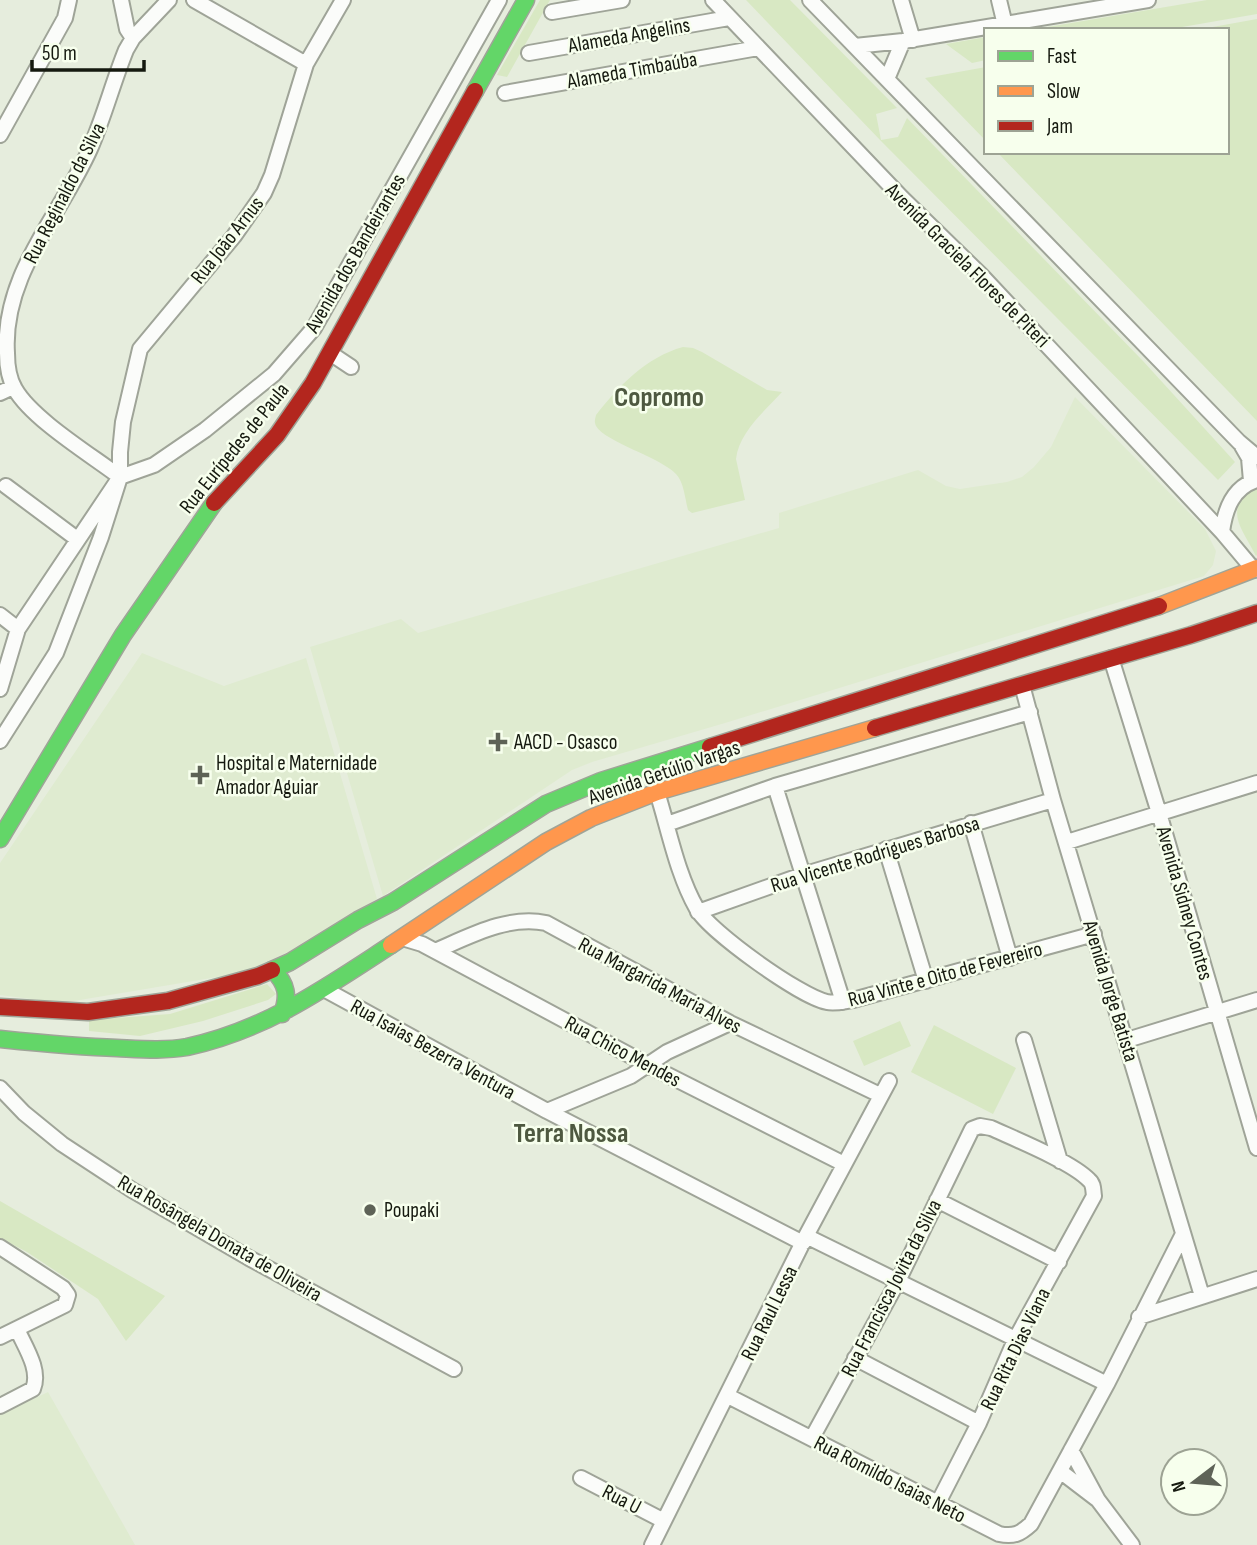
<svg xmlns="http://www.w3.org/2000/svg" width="1257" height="1545" viewBox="0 0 1257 1545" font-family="'Sofia Sans Condensed',sans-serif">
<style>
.built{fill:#dfebd0}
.green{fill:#d8e8c3}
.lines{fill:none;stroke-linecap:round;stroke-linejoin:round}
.street-casing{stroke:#9fa498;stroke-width:18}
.fast-casing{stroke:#9fa498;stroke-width:19}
.slow-casing{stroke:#9fa498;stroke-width:19}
.jam-casing{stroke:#9fa498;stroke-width:19}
.street{stroke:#fbfcfa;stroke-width:14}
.fast{stroke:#63d668;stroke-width:16}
.slow{stroke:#ff974d;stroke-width:16}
.jam{stroke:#b3261e;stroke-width:16}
.poi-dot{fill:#5e6357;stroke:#f7ffed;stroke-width:2.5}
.labels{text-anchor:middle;stroke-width:5;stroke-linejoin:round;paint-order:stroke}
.street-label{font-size:21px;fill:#15190f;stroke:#f7ffed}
.poi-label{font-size:21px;fill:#15190f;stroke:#f7ffed;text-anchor:start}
.district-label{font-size:28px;font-weight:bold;fill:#4e5940;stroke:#f7ffed}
</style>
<rect width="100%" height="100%" fill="#e6eddd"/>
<path class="built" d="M 1075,397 L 1205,529 L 1216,551 L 1213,565 L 1204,576 L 725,723 L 592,762 L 572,770 L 383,896 L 310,647 L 401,619 L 418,633 L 779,528 L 779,513 L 918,470 L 946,486 L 960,489 L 1007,482 L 1022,477 L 1034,467 L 1051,447 Z
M 142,653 L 224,686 L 306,658 L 377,899 L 295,949 L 241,973 L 62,1003 L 0,995 L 0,863 Z
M 48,1392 L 135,1545 L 0,1545 L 0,1415 Z"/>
<path class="green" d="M 540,0 L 550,0 L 507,77 L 497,75 Z
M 746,0 L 790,0 L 897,108 L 876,114 L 881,140 L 898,137 L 907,118 L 1143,361 L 1235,462 L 1218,480 L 881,141 Z
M 1207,0 L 1257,0 L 1257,14 L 1165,30 L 1030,30 Z
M 1257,19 L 1257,421 L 997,152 L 1227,152 L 1227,30 L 1196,30 Z
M 986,37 L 986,60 L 972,63 L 946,44 Z
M 986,67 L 986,141 L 925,78 Z
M 683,347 L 693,348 L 702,352 L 767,390 L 782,392 C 765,411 739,432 736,459 L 745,500 L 692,513 L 688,510 C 685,499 684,482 676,474 C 660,457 605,442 596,426 C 594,421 595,420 596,415 C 618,387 646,357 683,347 Z
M 1257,481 L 1257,555 L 1256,556 C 1238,522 1224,511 1257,481 Z
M 267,984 L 276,994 L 268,1000 L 203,1021 L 140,1036 L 89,1031 L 89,1020 L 170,1014 Z
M 900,1021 L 911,1046 L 864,1066 L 853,1041 Z
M 934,1025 L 1016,1068 L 993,1114 L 911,1072 Z
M 0,1201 L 165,1296 L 126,1341 L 98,1299 L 27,1252 L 0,1238 Z"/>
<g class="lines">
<g class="street-casing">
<path id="street" d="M 121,0 L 127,29 L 133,38
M 194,0 L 306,64
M 713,0 L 902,198 L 981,275 L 1222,532 L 1254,570
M 810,0 L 1239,442 L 1257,457
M 901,0 L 913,40
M 999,0 L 1005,25
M 552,12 L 622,0
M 855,46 L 903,41 L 1148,0
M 529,53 L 729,18
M 887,79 L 903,41
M 505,93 L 758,48
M 0,135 L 65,18 L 69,0
M 330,353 L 351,367
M 0,393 L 13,387
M 1242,446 L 1249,458 L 1251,481
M 120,477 C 91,455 32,419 15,389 C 9,379 7,365 7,353 C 2,275 60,216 90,149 C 104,117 113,82 126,50 L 133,38 L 169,0
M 6,486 L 77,539
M 1222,532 C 1225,509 1233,487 1257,480
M 0,615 L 18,629
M 1111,658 L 1159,813 L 1257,1148
M 1022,685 L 1053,800 L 1202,1296
M 0,689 L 18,629 L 120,477 L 154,465 L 205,430 L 274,374 L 314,328 L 499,0
M 0,741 L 56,653 L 101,537 L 120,477 L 120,452 L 123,422 L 140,349 L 234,236 L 264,193 L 272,175 L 306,64 L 343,0
M 775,786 L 843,1002
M 657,792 C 669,830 677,874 697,909 C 710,932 801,997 827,1002 C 835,1004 845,1001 853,1000 L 1094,934
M 971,823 L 1010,958
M 667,824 L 775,786 L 1030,712
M 1067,842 L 1257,783
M 886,849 L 926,981
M 698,912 L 802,875 L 1053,800
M 402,938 L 422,944 L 648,1065 L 844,1164
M 435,951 C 470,936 508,915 546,923 L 730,1023 L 880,1095
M 324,989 L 547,1111 L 803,1243
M 1024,1040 L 1060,1161
M 1127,1040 L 1257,1000
M 0,1088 L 24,1113 L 62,1144 L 132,1190 L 249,1258 L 454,1369
M 547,1111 L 631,1076 L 667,1052 L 730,1023
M 937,1200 L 1059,1262
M 806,1236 L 1107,1384
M 0,1247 L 63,1288 L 68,1295 L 65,1305 L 0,1337
M 1139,1317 L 1257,1279
M 855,1358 L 979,1423
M 728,1396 L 999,1534 C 1014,1537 1020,1534 1031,1524 L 1107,1384 L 1183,1234
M 0,1406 L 33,1389 C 41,1370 25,1347 17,1329
M 812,1438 L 898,1281 L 972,1129 L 980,1126 L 991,1128 C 1015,1139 1072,1162 1089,1180 C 1094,1184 1093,1190 1094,1196 L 1015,1340 L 979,1423 L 938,1503
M 1060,1471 L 1098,1500 L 1071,1450
M 581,1478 L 664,1521
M 1098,1500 L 1132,1545
M 652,1545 L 806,1236 L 889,1081"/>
</g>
<g class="fast-casing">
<path id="fast" d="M 475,91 L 526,0
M 0,839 L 123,635 L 214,503
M 272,970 L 290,962 L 358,920 L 393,902 L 546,804 L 601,781 L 710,747
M 273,970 C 287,984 289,996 282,1014
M 0,1039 C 39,1043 78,1047 117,1048 C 140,1049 164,1051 187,1047 C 266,1030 325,988 391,945"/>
</g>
<g class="slow-casing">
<path id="slow" d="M 1159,606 L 1257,568
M 391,945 L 546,842 L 591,818 L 657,792 L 875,728"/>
</g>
<g class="jam-casing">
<path id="jam" d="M 214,503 L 277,435 L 313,383 L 475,91
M 875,728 L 1191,635 L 1257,613
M 710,747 L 1159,606
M 0,1007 L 88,1012 L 168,1001 L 258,976 L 272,970"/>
</g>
<use href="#street" class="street"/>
<use href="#fast" class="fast"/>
<use href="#slow" class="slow"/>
<use href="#jam" class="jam"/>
</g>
<g class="poi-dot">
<path d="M494.5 731.5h7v7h7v7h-7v7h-7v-7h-7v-7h7z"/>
<path d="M196.5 764.5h7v7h7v7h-7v7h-7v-7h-7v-7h7z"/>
<circle cx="370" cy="1210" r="7"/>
</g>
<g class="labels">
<g class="street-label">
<text transform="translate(629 35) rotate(-10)" y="7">Alameda Angelins</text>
<text transform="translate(632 70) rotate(-10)" y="7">Alameda Timbaúba</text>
<text transform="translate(64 193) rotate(-63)" y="7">Rua Reginaldo da Silva</text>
<text transform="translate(227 240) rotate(-52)" y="7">Rua João Arnus</text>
<text transform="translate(355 253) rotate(-60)" y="7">Avenida dos Bandeirantes</text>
<text transform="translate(968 265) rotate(45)" y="7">Avenida Graciela Flores de Piteri</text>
<text transform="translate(234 448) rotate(-51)" y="7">Rua Eurípedes de Paula</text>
<text transform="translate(664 772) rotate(-19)" y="7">Avenida Getúlio Vargas</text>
<text transform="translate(875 854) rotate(-17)" y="7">Rua Vicente Rodrigues Barbosa</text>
<text transform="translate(1185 903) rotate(74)" y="7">Avenida Sidney Contes</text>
<text transform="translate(945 974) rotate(-15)" y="7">Rua Vinte e Oito de Fevereiro</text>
<text transform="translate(660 985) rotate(28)" y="7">Rua Margarida Maria Alves</text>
<text transform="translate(1111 991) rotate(73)" y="7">Avenida Jorge Batista</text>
<text transform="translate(433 1049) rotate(29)" y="7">Rua Isaias Bezerra Ventura</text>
<text transform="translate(623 1051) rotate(28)" y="7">Rua Chico Mendes</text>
<text transform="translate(220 1238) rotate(30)" y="7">Rua Rosângela Donata de Oliveira</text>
<text transform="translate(891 1288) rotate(-63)" y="7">Rua Francisca Jovita da Silva</text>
<text transform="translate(769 1313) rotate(-64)" y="7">Rua Raul Lessa</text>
<text transform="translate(1015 1349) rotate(-64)" y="7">Rua Rita Dias Viana</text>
<text transform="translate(890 1479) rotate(27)" y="7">Rua Romildo Isaias Neto</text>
<text transform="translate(622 1499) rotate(27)" y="7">Rua U</text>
</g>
<g class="poi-label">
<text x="514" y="749">AACD - Osasco</text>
<text x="216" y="770">Hospital e Maternidade<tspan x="216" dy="24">Amador Aguiar</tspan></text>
<text x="384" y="1217">Poupaki</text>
</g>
<g class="district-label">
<text x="659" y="406">Copromo</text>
<text x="571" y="1142">Terra Nossa</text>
</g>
</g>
<rect x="984" y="28" width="245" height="126" fill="#f7ffed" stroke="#9da394" stroke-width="2"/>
<rect x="998" y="51" width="35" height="10" fill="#63d668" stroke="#9da394" stroke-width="2"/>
<text x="1047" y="63" font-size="21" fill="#15190f">Fast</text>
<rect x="998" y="86" width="35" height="10" fill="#ff974d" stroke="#9da394" stroke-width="2"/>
<text x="1047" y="98" font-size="21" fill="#15190f">Slow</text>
<rect x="998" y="121" width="35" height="10" fill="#b3261e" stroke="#9da394" stroke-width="2"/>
<text x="1047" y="133" font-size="21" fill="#15190f">Jam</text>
<g transform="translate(1194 1482) rotate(254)"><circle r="33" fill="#f7ffed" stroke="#9da394" stroke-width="2"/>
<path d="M0-5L12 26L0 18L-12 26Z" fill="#5e6357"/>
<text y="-10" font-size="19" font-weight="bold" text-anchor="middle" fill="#15190f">N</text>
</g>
<path d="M32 60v10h112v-10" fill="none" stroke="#15190f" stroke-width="3.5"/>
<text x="42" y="60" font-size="21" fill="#15190f" stroke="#f7ffed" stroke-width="5" paint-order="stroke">50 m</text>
</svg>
